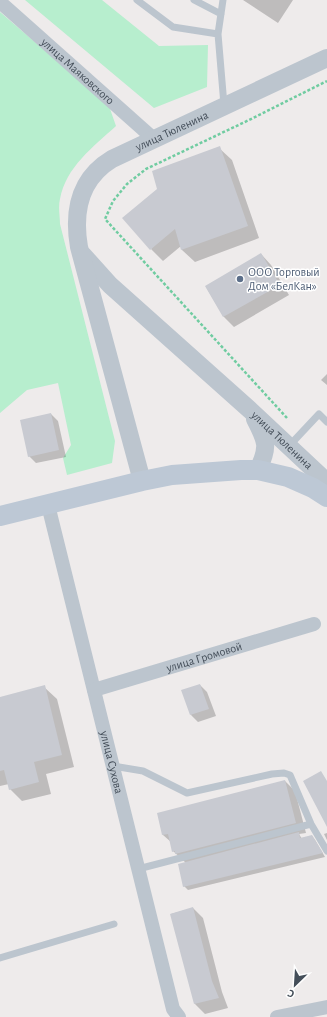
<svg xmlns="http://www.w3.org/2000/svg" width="327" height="1017" viewBox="0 0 327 1017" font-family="'Alegreya Sans',sans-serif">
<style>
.green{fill:#b7eece}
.shadow{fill:#0003}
.building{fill:#c8cad1}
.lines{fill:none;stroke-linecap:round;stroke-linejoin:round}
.path{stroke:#70cca1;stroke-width:2.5;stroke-dasharray:3 2;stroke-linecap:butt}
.service{stroke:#bcc5ce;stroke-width:7}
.minor{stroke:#bcc5ce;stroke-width:14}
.tertiary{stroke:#bcc5ce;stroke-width:18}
.secondary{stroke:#bdc8d5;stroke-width:20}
.service-dot{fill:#5c6f8a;stroke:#fff;stroke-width:1.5}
.labels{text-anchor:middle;stroke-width:3;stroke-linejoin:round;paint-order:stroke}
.street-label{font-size:12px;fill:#444e59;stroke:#fff}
.service-label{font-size:12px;fill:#4e5e75;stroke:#fff;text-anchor:start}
</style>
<rect width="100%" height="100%" fill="#eeebeb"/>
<path class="green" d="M 25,0 L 102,0 L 159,46 L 208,45 L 207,87 L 154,108 Z
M 0,12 L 109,106 L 116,126 C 93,147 66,167 60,199 C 58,207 60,216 60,224 L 115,441 L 112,463 L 67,475 L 63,458 L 71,445 L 58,383 L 27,390 L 0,413 Z"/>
<path class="shadow" d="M 243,0 L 293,0 L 278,23 Z
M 219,148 L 232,160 L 259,238 L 195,262 L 182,250 L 181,246 L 163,261 L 151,249 Z
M 261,254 L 271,265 L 289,295 L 234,327 L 224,317 L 206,287 Z
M 327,374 L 327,385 L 321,380 Z
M 51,414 L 58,421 L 66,457 L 36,463 L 29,456 Z
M 200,685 L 207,692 L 216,716 L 198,722 L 191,715 Z
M 44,687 L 57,699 L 74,767 L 46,774 L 51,794 L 22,801 L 10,789 L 9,784 L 0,786 L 0,698 Z
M 285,781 L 295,791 L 306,833 L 299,834 L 302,839 L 312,836 L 315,840 L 325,857 L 188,890 L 184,886 L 186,863 L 173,851 L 171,842 L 163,835 L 158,814 Z
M 327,833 L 327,840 L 324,834 Z
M 193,908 L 203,918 L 222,992 L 228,1008 L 205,1014 L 195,1004 L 171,914 Z"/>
<path class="building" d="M 220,146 L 248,226 L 181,250 L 175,229 L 150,250 L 122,218 L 157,189 L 152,171 Z
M 261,253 L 280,285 L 223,317 L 205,286 Z
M 51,413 L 59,450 L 28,457 L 20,420 Z
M 200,684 L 209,709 L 190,715 L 181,690 Z
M 45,685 L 62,755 L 34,762 L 39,782 L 9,790 L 4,770 L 0,771 L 0,697 Z
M 321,771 L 327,781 L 327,827 L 303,781 Z
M 285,780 L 296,823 L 175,854 L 175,851 L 172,852 L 168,834 L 162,835 L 157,813 Z
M 299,832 L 300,838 L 312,835 L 323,853 L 183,887 L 178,864 Z
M 193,907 L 212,981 L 219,998 L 194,1004 L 170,914 Z"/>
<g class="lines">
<path class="path" d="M 287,418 L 105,219 L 113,201 L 127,184 L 146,169 L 249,120 L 327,81"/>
<path class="service" d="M 137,0 L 173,27 L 218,34
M 194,0 L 221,14
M 223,0 L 218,34 L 224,105
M 289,446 L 319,414 L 327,422
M 113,766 L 143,771 L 187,793 L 272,774 L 284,773 L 290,775 L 311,824 L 327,851
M 138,869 L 311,824
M 0,958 L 114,924"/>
<g class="minor">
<path id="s1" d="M 0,2 L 155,140"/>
<path id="s2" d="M 48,505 L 173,1009 L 179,1017"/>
<path id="s3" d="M 94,690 L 314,624"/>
<path d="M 277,1017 L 327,1007"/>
</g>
<g class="tertiary">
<path id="s4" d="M 83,255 L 110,285 L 250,410 L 327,482"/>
<path d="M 255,419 C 267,442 269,447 258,470"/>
<path id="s5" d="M 142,481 L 79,247 C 73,212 79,179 112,159 L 327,58"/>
</g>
<path class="secondary" d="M 0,516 L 142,481 L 172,475 L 241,470 L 258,470 L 288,477 L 313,488 L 327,497"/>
</g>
<circle class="service-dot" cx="240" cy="279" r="4"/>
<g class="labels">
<g class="street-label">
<text dy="4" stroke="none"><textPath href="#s1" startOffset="104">улица Маяковского</textPath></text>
<text dy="4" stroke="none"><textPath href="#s5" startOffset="409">улица Тюленина</textPath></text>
<text dy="4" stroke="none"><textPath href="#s4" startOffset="272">улица Тюленина</textPath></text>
<text dy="4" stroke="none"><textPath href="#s3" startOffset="115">улица Громовой</textPath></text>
<text dy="4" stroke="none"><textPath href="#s2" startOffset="265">улица Сухова</textPath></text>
</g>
<g class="service-label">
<text x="248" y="276">ООО Торговый<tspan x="248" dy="14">Дом «БелКан»</tspan></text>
</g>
</g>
<g transform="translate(295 985) rotate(205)" stroke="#ffffff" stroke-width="3" paint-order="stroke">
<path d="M0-3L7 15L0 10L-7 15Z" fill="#444e59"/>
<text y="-6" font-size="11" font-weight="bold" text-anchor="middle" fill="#444e59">С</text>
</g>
</svg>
